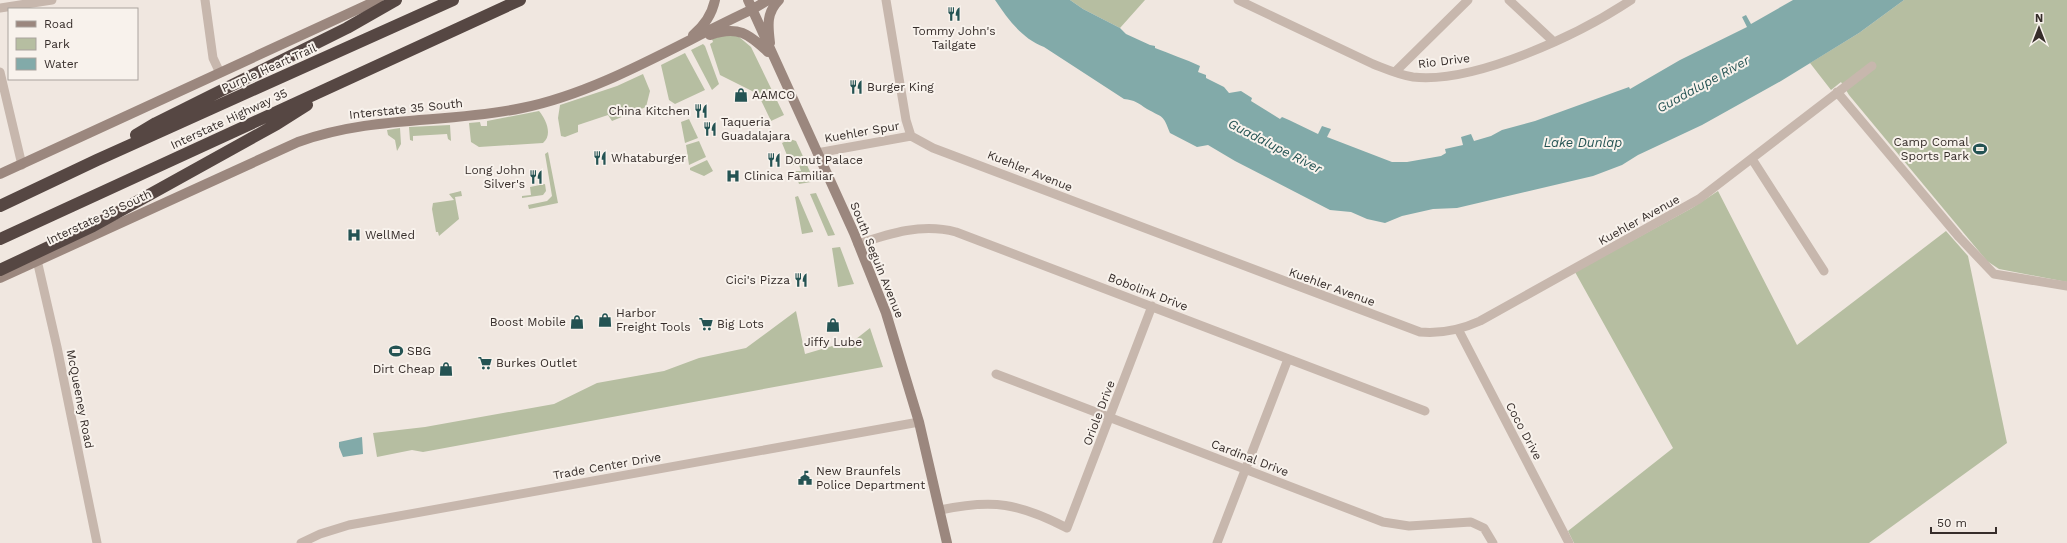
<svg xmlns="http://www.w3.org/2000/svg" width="2067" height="543" font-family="'Work Sans',sans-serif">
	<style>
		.green { fill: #b6bea1 }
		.water { fill: #82aaa9 }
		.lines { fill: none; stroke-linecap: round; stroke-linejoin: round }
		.minor { stroke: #c7b7ad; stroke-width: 9 }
		.secondary { stroke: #9b877e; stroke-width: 10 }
		.motorway { stroke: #564743; stroke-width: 12 }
		.labels { text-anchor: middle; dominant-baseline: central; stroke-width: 4; stroke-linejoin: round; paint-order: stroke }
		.poi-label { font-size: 12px; fill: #362d2a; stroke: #f8f2ec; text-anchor: start }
		.street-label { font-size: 12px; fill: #362d2a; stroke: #f8f2ec }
		.water-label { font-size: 13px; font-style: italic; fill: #245353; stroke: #f8f2ec }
	</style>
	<rect width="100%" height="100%" fill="#f0e7e0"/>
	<path class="green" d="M 1070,0 L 1145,0 L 1120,28 L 1083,9 Z
		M 1904,0 L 2067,0 L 2067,282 L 1999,269 L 1987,261 L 1849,95 L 1841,82 L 1831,90 L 1810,63 L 1859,33 Z
		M 724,35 L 738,36 L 751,47 L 784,115 L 771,121 L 758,94 L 720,75 L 710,44 L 713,42 L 712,39 Z
		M 703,44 L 705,46 L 719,84 L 712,90 L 691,50 Z
		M 685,53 L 705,90 L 675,104 L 669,100 L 661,65 Z
		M 643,74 L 650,91 L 646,107 L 612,121 L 608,115 L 578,125 L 578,132 L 565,137 L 561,136 L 558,118 L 560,105 L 617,86 Z
		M 539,111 C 546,119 553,135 543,143 L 479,147 L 471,142 L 469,123 L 480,122 L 481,126 L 487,126 L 487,121 Z
		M 689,119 L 698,138 L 685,143 L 681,122 Z
		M 450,125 L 451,141 L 448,139 L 447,134 L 413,136 L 413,141 L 410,140 L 409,127 Z
		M 400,128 L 401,144 L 397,151 L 395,140 L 388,135 L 387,130 Z
		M 790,139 L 796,141 L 812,176 L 810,181 L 811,182 L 799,184 L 795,171 L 801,171 L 799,165 L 791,165 L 782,143 Z
		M 699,141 L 706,157 L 689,165 L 686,145 Z
		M 548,152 L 558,203 L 529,209 L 528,205 L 547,201 L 552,196 L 545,154 Z
		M 707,160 L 713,171 L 704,176 L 690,170 L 690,168 Z
		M 545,184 L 546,191 L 543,195 L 522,198 L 522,196 L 531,195 L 530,187 Z
		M 461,191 L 462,196 L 455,197 L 459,219 L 439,236 L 438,232 L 436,232 L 432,209 L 433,203 L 454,200 L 449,194 Z
		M 1718,191 L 1797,345 L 1946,231 L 1968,256 L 2007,443 L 1869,543 L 1574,543 L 1568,531 L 1673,448 L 1575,272 L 1692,208 Z
		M 816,193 L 835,235 L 828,236 L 810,194 Z
		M 798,196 L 813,231 L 813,232 L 802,234 L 795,197 Z
		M 840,247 L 854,284 L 838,287 L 832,248 Z
		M 796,311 L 805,354 L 856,339 L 870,328 L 883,367 L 423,452 L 412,450 L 377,457 L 373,433 L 425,427 L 554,404 L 597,383 L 664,371 L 699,358 L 746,348 Z"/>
	<path class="water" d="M 995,0 L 1070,0 L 1083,9 L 1120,28 L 1126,34 L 1150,45 L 1155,46 L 1155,48 C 1170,54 1185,59 1200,66 L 1198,72 L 1206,75 L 1206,78 L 1224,87 L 1229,93 L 1241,91 L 1252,98 L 1251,101 L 1280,119 L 1282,117 L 1289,120 L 1318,134 L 1322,126 L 1331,129 L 1327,137 L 1392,162 L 1407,162 L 1441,156 L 1446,153 L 1445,149 L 1463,145 L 1461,137 L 1471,134 L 1474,141 L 1491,136 L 1502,130 L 1535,121 L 1629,87 L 1630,89 L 1680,60 L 1747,27 L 1742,17 L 1746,15 L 1751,24 L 1793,0 L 1904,0 L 1859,33 L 1781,81 L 1702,125 L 1638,155 L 1622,165 L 1593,176 L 1457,208 L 1433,209 L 1402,216 L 1385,223 L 1367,219 L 1351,212 L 1330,210 L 1235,161 L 1208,145 L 1197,147 L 1170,133 C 1163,114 1163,118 1147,109 C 1138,103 1135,100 1124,99 L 1044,47 C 1021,38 1008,19 995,0 Z
		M 362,437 L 363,454 L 343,457 L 339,447 L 339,442 Z"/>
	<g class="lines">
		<path class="minor" d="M 205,0 L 213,58 L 220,73
			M 886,0 L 906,120 L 911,136 L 933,148 L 1420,332 C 1441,334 1460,330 1480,321 L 1699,199 L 1872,66
			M 1238,0 L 1373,64 C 1386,69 1399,75 1413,77 C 1475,84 1580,34 1631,0
			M 1509,0 L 1554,42
			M 0,8 L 52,0
			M 0,72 L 22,165
			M 1395,72 L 1468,0
			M 1837,92 L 1959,237 L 1994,274 L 2067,286
			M 817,153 L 911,136
			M 1752,159 L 1824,271
			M 858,244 C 891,233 922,223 956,232 L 1425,411
			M 37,260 L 57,347 L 97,543
			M 1458,329 L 1569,543
			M 996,374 L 1383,522 L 1409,526 L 1471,522 L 1484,528 L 1493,543
			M 940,510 C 993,499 1019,503 1067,528 L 1152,306
			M 301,543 L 320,534 L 349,525 L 919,422
			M 1217,543 L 1288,359"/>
		<path class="secondary" d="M 748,0 L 854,233 L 886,313 L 919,422 L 947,543
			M 693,35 C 704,26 712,14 715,0
			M 710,35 C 738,25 749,34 768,52
			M 770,43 C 768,26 766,13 779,0
			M 0,174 L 378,0
			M 0,278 L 298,142 C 374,115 445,124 522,108 C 601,92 679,43 753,9 L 768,0"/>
		<path class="motorway" d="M 136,135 L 156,123 L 347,28 L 396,0
			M 0,206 L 97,160 L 453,0
			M 0,239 L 520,0
			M 0,270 L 93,226 L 277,124 L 307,105"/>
	</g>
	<defs>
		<symbol id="restaurant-bare" viewBox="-9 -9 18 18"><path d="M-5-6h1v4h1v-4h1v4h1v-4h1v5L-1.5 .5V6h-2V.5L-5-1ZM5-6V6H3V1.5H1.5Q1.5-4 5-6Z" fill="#245353" stroke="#f8f2ec" stroke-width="2.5" paint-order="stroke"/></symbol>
		<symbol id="shop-bare" viewBox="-9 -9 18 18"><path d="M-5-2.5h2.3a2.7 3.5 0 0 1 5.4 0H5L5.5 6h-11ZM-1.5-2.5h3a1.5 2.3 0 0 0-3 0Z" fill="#245353" stroke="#f8f2ec" stroke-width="2.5" paint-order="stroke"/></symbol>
		<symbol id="stadium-bare" viewBox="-9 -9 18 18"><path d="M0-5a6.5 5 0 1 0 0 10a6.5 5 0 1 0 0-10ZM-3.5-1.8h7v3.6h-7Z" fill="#245353" stroke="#f8f2ec" stroke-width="2.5" paint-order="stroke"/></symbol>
		<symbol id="hospital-bare" viewBox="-9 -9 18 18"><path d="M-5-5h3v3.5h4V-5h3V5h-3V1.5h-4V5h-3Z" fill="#245353" stroke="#f8f2ec" stroke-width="2.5" paint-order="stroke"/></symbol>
		<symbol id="supermarket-bare" viewBox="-9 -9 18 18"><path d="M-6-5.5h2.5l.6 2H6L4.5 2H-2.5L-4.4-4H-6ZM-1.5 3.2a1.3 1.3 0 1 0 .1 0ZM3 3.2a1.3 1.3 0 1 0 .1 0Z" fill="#245353" stroke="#f8f2ec" stroke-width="2.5" paint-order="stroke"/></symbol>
		<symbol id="civic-bare" viewBox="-9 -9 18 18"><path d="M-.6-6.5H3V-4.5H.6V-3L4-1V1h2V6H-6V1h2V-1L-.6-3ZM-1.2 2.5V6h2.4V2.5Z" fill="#245353" stroke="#f8f2ec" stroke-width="2.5" paint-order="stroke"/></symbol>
	</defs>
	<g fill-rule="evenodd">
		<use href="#restaurant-bare" x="944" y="4" width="20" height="20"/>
		<use href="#restaurant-bare" x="846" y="77" width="20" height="20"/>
		<use href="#shop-bare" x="731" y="85" width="20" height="20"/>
		<use href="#restaurant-bare" x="691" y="101" width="20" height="20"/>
		<use href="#restaurant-bare" x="700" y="119" width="20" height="20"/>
		<use href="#stadium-bare" x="1970" y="139" width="20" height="20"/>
		<use href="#restaurant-bare" x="590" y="148" width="20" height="20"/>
		<use href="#restaurant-bare" x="764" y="150" width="20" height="20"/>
		<use href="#hospital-bare" x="723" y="166" width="20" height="20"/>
		<use href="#restaurant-bare" x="526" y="167" width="20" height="20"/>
		<use href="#hospital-bare" x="344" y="225" width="20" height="20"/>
		<use href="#restaurant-bare" x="791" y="270" width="20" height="20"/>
		<use href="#shop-bare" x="595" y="310" width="20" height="20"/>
		<use href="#shop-bare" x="567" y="312" width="20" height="20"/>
		<use href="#supermarket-bare" x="696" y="314" width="20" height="20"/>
		<use href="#shop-bare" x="823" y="315" width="20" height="20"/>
		<use href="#stadium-bare" x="386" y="341" width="20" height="20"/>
		<use href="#supermarket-bare" x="475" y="353" width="20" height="20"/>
		<use href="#shop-bare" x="436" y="359" width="20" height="20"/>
		<use href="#civic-bare" x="795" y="468" width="20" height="20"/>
	</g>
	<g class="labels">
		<g class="poi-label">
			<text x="954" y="31" text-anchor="middle">Tommy John's<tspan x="954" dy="14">Tailgate</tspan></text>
			<text x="867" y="87">Burger King</text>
			<text x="752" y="95">AAMCO</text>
			<text x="690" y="111" text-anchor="end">China Kitchen</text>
			<text x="721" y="122">Taqueria<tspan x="721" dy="14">Guadalajara</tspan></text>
			<text x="1969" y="142" text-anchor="end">Camp Comal<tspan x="1969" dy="14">Sports Park</tspan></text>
			<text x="611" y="158">Whataburger</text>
			<text x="785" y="160">Donut Palace</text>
			<text x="525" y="170" text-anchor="end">Long John<tspan x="525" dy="14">Silver's</tspan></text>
			<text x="744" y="176">Clinica Familiar</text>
			<text x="365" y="235">WellMed</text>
			<text x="790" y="280" text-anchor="end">Cici's Pizza</text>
			<text x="616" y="313">Harbor<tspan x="616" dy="14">Freight Tools</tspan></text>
			<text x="566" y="322" text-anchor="end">Boost Mobile</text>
			<text x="717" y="324">Big Lots</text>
			<text x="833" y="342" text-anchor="middle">Jiffy Lube</text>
			<text x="407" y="351">SBG</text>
			<text x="496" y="363">Burkes Outlet</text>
			<text x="435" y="369" text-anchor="end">Dirt Cheap</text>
			<text x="816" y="471">New Braunfels<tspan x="816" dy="14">Police Department</tspan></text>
		</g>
		<g class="street-label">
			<text transform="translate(1444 61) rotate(-7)">Rio Drive</text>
			<text transform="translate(269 68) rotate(-24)">Purple Heart Trail</text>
			<text transform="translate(406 109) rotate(-6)">Interstate 35 South</text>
			<text transform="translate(229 119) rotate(-25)">Interstate Highway 35</text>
			<text transform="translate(862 132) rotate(-10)">Kuehler Spur</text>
			<text transform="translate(1030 171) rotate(22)">Kuehler Avenue</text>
			<text transform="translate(99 217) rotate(-25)">Interstate 35 South</text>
			<text transform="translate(1639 220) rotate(-29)">Kuehler Avenue</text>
			<text transform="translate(877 260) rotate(68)">South Seguin Avenue</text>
			<text transform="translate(1332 287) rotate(20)">Kuehler Avenue</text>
			<text transform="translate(1148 292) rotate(21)">Bobolink Drive</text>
			<text transform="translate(80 399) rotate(79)">McQueeney Road</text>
			<text transform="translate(1099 413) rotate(-69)">Oriole Drive</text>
			<text transform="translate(1524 431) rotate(62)">Coco Drive</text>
			<text transform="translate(1250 458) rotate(21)">Cardinal Drive</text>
			<text transform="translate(607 466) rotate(-10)">Trade Center Drive</text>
		</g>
		<g class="water-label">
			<text transform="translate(1703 84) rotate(-29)">Guadalupe River</text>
			<text x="1583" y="142">Lake Dunlap</text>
			<text transform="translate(1275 146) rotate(27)">Guadalupe River</text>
		</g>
	</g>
	<rect x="8" y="8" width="130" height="72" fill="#f8f2ec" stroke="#aaa39e"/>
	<rect x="16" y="21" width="20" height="6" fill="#9b877e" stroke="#aaa39e"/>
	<text x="44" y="28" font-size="12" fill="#362d2a">Road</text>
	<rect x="16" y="38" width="20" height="12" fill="#b6bea1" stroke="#aaa39e"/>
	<text x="44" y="48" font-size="12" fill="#362d2a">Park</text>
	<rect x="16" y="58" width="20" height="12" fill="#82aaa9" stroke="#aaa39e"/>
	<text x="44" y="68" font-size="12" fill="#362d2a">Water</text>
	<g transform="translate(2039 28)" stroke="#f8f2ec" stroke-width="3" paint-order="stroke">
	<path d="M0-3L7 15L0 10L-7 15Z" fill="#362d2a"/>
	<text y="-6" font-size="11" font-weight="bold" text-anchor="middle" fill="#362d2a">N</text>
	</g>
	<path d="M1931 527v6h65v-6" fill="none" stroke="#362d2a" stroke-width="2"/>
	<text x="1937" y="527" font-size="12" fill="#362d2a" stroke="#f8f2ec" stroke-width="3" paint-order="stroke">50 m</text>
</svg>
